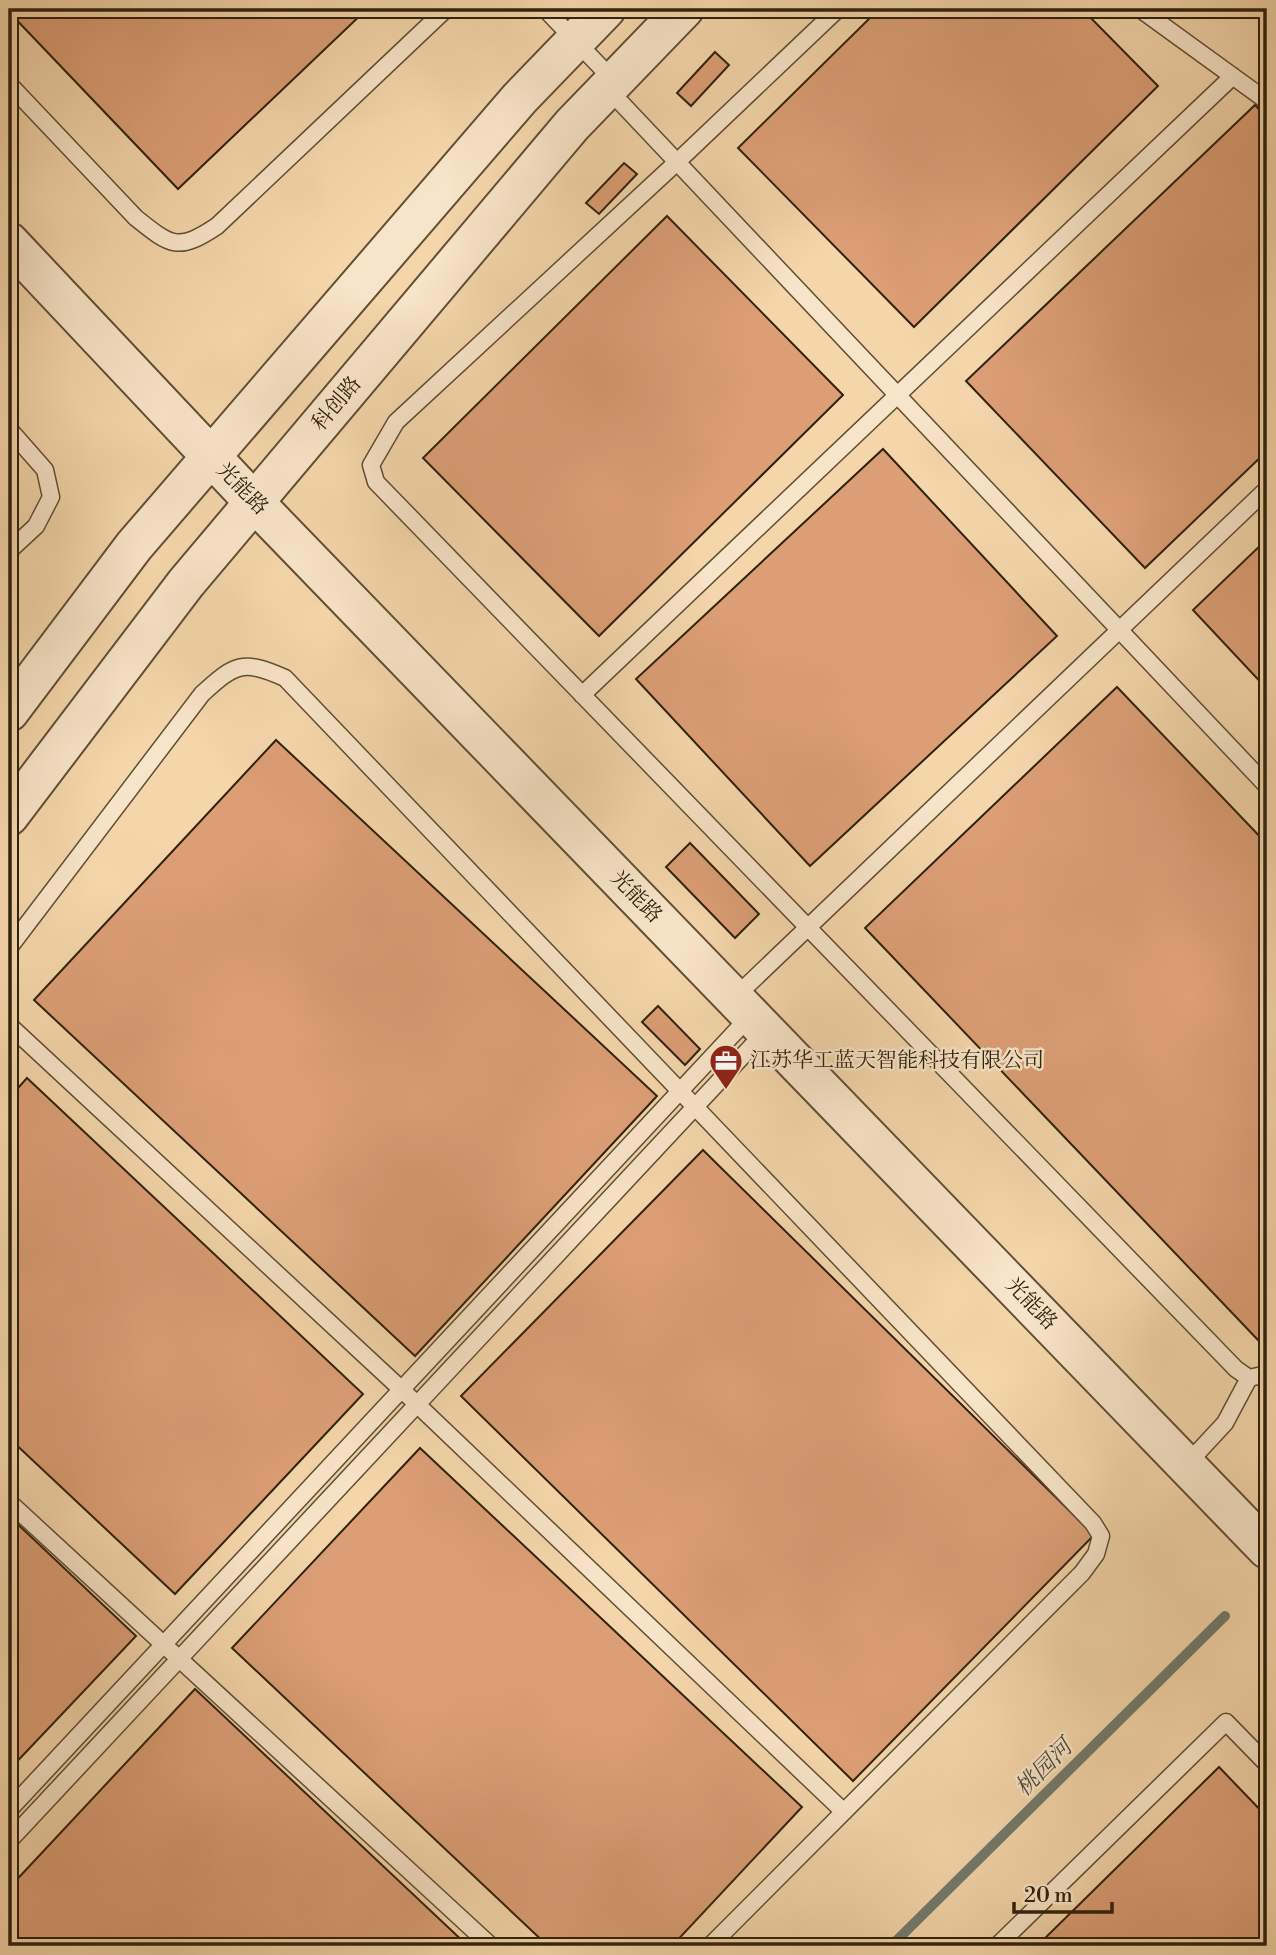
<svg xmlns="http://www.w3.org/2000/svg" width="1276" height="1955" font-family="'Libre Bodoni','Noto Serif SC',serif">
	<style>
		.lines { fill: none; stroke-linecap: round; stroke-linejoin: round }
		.stream { stroke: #727b6f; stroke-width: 10 }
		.building { fill: #dc9e75; stroke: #30210d; stroke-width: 2 }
		.service-casing { stroke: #614e34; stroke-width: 19 }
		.tertiary-casing { stroke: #614e34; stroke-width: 42 }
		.service { stroke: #f8e4c8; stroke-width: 16 }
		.tertiary { stroke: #f8e4c8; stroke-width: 38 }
		.labels { text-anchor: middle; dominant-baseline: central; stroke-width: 5; stroke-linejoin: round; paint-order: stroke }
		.street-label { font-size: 21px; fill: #30210d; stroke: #f8e4c8 }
		.poi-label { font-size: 21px; fill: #30210d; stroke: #f8e4c8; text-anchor: start }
		.water-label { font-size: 23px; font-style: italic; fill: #514e3e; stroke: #f8e4c8 }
	</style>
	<rect width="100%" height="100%" fill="#f4d6aa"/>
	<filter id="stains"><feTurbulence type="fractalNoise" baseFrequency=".00286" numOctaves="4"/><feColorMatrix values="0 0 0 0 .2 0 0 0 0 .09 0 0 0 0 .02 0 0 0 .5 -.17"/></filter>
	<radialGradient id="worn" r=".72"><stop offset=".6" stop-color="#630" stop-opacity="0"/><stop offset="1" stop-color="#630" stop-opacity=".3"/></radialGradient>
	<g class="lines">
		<path class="stream" d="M 891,1946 L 1225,1616"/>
	</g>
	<path class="building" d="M 9,9 L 367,9 L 178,189 L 9,12 Z
		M 879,9 L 1082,9 L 1158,86 L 914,327 L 738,148 Z
		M 715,52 L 729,65 L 691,106 L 677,93 Z
		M 1255,105 L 1267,118 L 1267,451 L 1145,568 L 966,381 Z
		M 624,163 L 637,174 L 599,214 L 586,203 Z
		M 667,216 L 843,395 L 599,636 L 423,458 Z
		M 883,449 L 1057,636 L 810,866 L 636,679 Z
		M 1267,539 L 1267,689 L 1193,610 Z
		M 1117,687 L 1267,844 L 1267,1332 L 1258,1340 L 865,928 Z
		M 276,740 L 657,1096 L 415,1356 L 34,1000 Z
		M 690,843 L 759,914 L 735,938 L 666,867 Z
		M 658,1006 L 700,1049 L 685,1065 L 642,1022 Z
		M 27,1078 L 363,1394 L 175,1594 L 9,1438 L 9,1098 Z
		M 703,1150 L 1094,1535 L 853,1781 L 461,1396 Z
		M 420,1448 L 802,1807 L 672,1946 L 548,1946 L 232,1648 Z
		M 9,1516 L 136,1636 L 9,1770 Z
		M 195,1689 L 468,1946 L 9,1946 L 9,1888 Z
		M 1219,1767 L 1267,1817 L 1267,1946 L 1037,1946 Z"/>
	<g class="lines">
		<defs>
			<path id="service" d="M 545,9 L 614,81
				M 838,9 L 677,162 L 396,422 L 371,465 L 376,482 L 1236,1369 L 1249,1378 L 1267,1374
				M 1140,9 L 1267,101
				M 9,84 L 136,218 C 171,246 178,252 217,226 L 446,9
				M 607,88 L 1267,786
				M 9,429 L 45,470 L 51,497 L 36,526 L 9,551
				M 582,695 L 1233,76
				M 9,948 L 202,694 C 235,664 242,659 285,678 L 1093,1523 L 1101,1536 L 1096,1554 L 1082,1573 L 710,1946
				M 734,998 L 1267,489
				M 9,1025 L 401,1389 L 844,1812
				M 1186,1465 L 1225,1423 L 1249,1378
				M 9,1502 L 491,1946
				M 9,1810 L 751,1015
				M 9,1841 L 766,1031
				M 997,1946 L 1226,1722 L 1267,1764"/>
			<path id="tertiary" d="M 9,242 L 254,502 L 1267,1549
				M 9,712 L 134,546 L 520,98 L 606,9
				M 9,816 L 186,583 L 572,125 L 684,9"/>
		</defs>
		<use href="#service" class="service-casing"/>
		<use href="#tertiary" class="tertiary-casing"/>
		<use href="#service" class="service"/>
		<use href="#tertiary" class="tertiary"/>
	</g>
	<defs>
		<symbol id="office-pin" viewBox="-11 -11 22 30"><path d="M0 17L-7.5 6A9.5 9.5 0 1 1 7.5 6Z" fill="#8f2418" stroke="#f8e4c8"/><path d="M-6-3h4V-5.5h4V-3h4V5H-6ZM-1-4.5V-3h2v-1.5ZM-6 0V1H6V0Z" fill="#fff"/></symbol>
	</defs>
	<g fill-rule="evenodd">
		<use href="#office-pin" x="707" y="1042" width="38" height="52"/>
	</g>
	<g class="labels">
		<g class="street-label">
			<text transform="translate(337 404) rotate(-50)">科创路</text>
			<text transform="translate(242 489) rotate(46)">光能路</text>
			<text transform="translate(636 897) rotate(46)">光能路</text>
			<text transform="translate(1031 1304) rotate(46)">光能路</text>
		</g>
		<g class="poi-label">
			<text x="750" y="1061">江苏华工蓝天智能科技有限公司</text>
		</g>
		<g class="water-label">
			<text transform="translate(1044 1768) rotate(-45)">桃园河</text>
		</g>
	</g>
	<rect width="1276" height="1955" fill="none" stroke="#f4d6aa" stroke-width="35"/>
	<rect x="10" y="10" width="1255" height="1934" fill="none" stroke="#30210d" stroke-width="3.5"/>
	<rect x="18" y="18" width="1241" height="1920" fill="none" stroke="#30210d" stroke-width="2"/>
	<path d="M1014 1902v10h98v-10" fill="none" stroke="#30210d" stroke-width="3.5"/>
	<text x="1024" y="1902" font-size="21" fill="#30210d" stroke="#f8e4c8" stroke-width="5" paint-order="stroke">20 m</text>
	<rect width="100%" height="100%" filter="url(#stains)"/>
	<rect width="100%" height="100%" fill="url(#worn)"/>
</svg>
